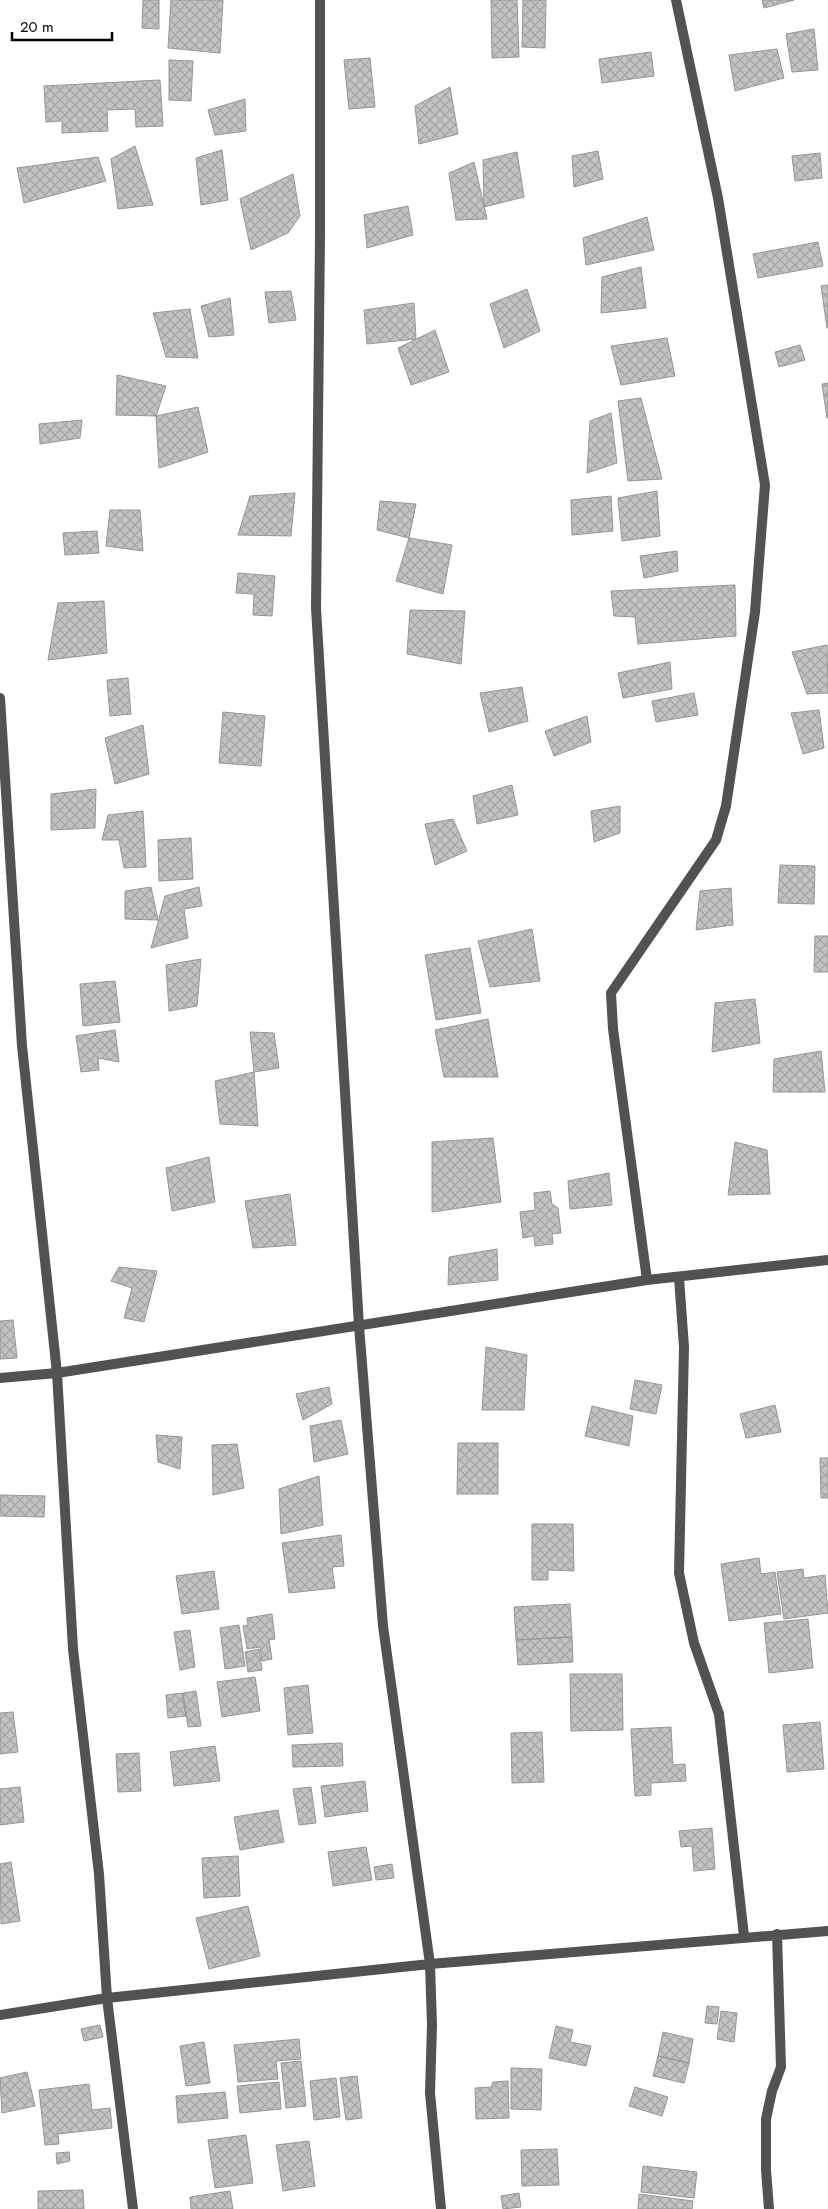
<svg xmlns="http://www.w3.org/2000/svg" width="828" height="2209" font-family="Jost,sans-serif">
	<style>
		.building { fill: url(#building-cross-hatch); stroke: #969696 }
		.lines { fill: none; stroke-linecap: round; stroke-linejoin: round }
		.street { stroke: #525252; stroke-width: 10 }
	</style>
	<defs>
		<pattern id="building-cross-hatch" width="8" height="8" patternUnits="userSpaceOnUse" patternTransform="scale(1.25)"><rect width="8" height="8" fill="#c2c2c2"/><path d="M0 0l8 8M0 8l8-8" fill="none" stroke="#a5a5a5"/></pattern>
	</defs>
	<rect width="100%" height="100%" fill="#fff"/>
	<path class="building" d="M 143,0 L 159,0 L 159,29 L 142,28 Z
		M 171,0 L 223,0 L 220,53 L 168,48 Z
		M 491,0 L 517,0 L 519,57 L 492,58 Z
		M 523,0 L 546,0 L 545,48 L 522,47 Z
		M 762,0 L 794,0 L 764,8 Z
		M 814,29 L 818,70 L 792,72 L 786,34 Z
		M 777,49 L 784,78 L 735,91 L 729,55 Z
		M 651,52 L 654,76 L 602,83 L 599,59 Z
		M 370,58 L 375,107 L 349,109 L 344,60 Z
		M 169,60 L 193,61 L 191,101 L 169,100 Z
		M 160,80 L 163,126 L 136,127 L 135,109 L 107,110 L 108,131 L 62,133 L 62,121 L 46,122 L 44,86 Z
		M 450,87 L 458,134 L 419,144 L 415,106 Z
		M 245,99 L 246,131 L 215,135 L 208,110 Z
		M 135,146 L 153,205 L 118,209 L 111,159 Z
		M 222,150 L 228,200 L 201,205 L 196,158 Z
		M 598,151 L 603,179 L 574,187 L 572,156 Z
		M 517,152 L 524,197 L 484,207 L 483,160 Z
		M 820,153 L 822,178 L 795,181 L 792,156 Z
		M 98,157 L 106,181 L 24,203 L 17,168 Z
		M 474,162 L 487,219 L 456,220 L 449,173 Z
		M 293,174 L 300,216 L 288,233 L 251,250 L 240,199 Z
		M 408,206 L 413,235 L 367,248 L 364,215 Z
		M 647,217 L 654,250 L 586,265 L 583,238 Z
		M 818,242 L 823,266 L 758,278 L 753,254 Z
		M 641,267 L 646,308 L 601,313 L 602,277 Z
		M 828,285 L 828,328 L 827,328 L 821,286 Z
		M 527,289 L 540,331 L 504,348 L 490,304 Z
		M 291,291 L 296,320 L 269,323 L 265,292 Z
		M 230,298 L 234,335 L 209,337 L 201,306 Z
		M 414,303 L 416,339 L 367,344 L 364,310 Z
		M 190,309 L 198,358 L 166,357 L 153,313 Z
		M 435,330 L 449,372 L 411,385 L 398,348 Z
		M 667,338 L 675,376 L 621,385 L 611,346 Z
		M 800,345 L 805,360 L 779,367 L 775,352 Z
		M 117,375 L 166,386 L 156,416 L 116,415 Z
		M 828,383 L 828,418 L 827,418 L 822,384 Z
		M 641,398 L 662,479 L 628,481 L 618,401 Z
		M 198,407 L 208,452 L 159,468 L 156,416 Z
		M 611,413 L 617,463 L 587,473 L 590,421 Z
		M 82,420 L 80,438 L 40,444 L 39,424 Z
		M 657,491 L 660,536 L 622,541 L 618,498 Z
		M 295,493 L 291,536 L 238,535 L 250,496 Z
		M 611,496 L 613,531 L 572,535 L 571,500 Z
		M 380,501 L 416,504 L 409,538 L 377,530 Z
		M 110,510 L 140,510 L 143,551 L 106,546 Z
		M 97,531 L 99,553 L 65,555 L 63,533 Z
		M 409,538 L 452,545 L 443,594 L 396,581 Z
		M 677,551 L 678,571 L 644,578 L 640,556 Z
		M 238,573 L 275,576 L 272,616 L 253,615 L 254,594 L 236,593 Z
		M 735,585 L 736,636 L 638,644 L 635,617 L 614,616 L 611,591 Z
		M 104,601 L 107,653 L 48,660 L 58,603 Z
		M 410,610 L 465,611 L 461,664 L 407,654 Z
		M 827,645 L 828,693 L 807,694 L 792,652 Z
		M 670,662 L 672,689 L 623,698 L 618,673 Z
		M 128,678 L 131,714 L 110,716 L 107,680 Z
		M 522,687 L 528,721 L 489,732 L 480,693 Z
		M 694,693 L 698,715 L 656,722 L 652,701 Z
		M 819,710 L 824,748 L 803,754 L 791,713 Z
		M 223,712 L 265,716 L 261,766 L 219,763 Z
		M 587,716 L 591,742 L 554,756 L 545,731 Z
		M 143,725 L 149,774 L 115,784 L 105,738 Z
		M 512,785 L 518,815 L 477,824 L 473,796 Z
		M 96,789 L 95,828 L 51,830 L 51,794 Z
		M 620,806 L 620,833 L 594,842 L 591,811 Z
		M 143,811 L 146,867 L 124,868 L 119,840 L 102,840 L 108,815 Z
		M 453,819 L 467,851 L 435,865 L 425,824 Z
		M 191,838 L 193,879 L 159,881 L 158,840 Z
		M 780,865 L 815,866 L 814,904 L 778,903 Z
		M 151,887 L 158,920 L 125,919 L 125,891 Z
		M 199,887 L 202,906 L 184,909 L 188,938 L 151,948 L 165,896 Z
		M 731,888 L 733,925 L 696,930 L 700,891 Z
		M 532,929 L 540,981 L 490,987 L 478,941 Z
		M 815,936 L 828,936 L 828,972 L 814,972 Z
		M 470,948 L 481,1013 L 436,1020 L 425,955 Z
		M 201,959 L 197,1006 L 169,1011 L 166,965 Z
		M 115,981 L 120,1022 L 83,1026 L 80,984 Z
		M 755,999 L 760,1043 L 712,1052 L 715,1003 Z
		M 488,1019 L 498,1077 L 444,1077 L 435,1030 Z
		M 115,1030 L 119,1062 L 98,1058 L 99,1070 L 81,1072 L 76,1036 Z
		M 250,1032 L 274,1033 L 279,1068 L 254,1072 Z
		M 821,1051 L 825,1092 L 773,1092 L 774,1059 Z
		M 254,1072 L 258,1126 L 220,1124 L 215,1081 Z
		M 493,1138 L 501,1202 L 432,1212 L 432,1142 Z
		M 735,1142 L 767,1150 L 770,1194 L 728,1195 Z
		M 209,1157 L 215,1202 L 172,1211 L 166,1168 Z
		M 609,1173 L 612,1205 L 570,1209 L 568,1181 Z
		M 550,1191 L 552,1204 L 558,1208 L 561,1233 L 552,1234 L 553,1244 L 535,1246 L 534,1236 L 523,1238 L 520,1212 L 535,1210 L 534,1193 Z
		M 290,1194 L 296,1245 L 253,1248 L 245,1201 Z
		M 497,1249 L 498,1280 L 448,1285 L 449,1257 Z
		M 119,1267 L 157,1271 L 144,1322 L 124,1318 L 132,1288 L 111,1281 Z
		M 13,1320 L 17,1358 L 0,1359 L 0,1321 Z
		M 486,1347 L 527,1355 L 524,1410 L 482,1410 Z
		M 635,1380 L 662,1385 L 656,1414 L 630,1409 Z
		M 329,1387 L 332,1404 L 303,1420 L 296,1394 Z
		M 775,1405 L 781,1432 L 746,1438 L 740,1414 Z
		M 592,1406 L 633,1416 L 629,1446 L 585,1436 Z
		M 341,1420 L 348,1454 L 314,1462 L 310,1426 Z
		M 156,1435 L 182,1437 L 180,1469 L 158,1462 Z
		M 458,1443 L 498,1443 L 498,1494 L 457,1494 Z
		M 237,1444 L 244,1488 L 213,1495 L 212,1445 Z
		M 820,1458 L 828,1458 L 828,1498 L 821,1498 Z
		M 319,1476 L 323,1525 L 281,1534 L 279,1489 Z
		M 0,1495 L 45,1496 L 44,1517 L 0,1516 Z
		M 532,1524 L 573,1524 L 574,1571 L 548,1570 L 548,1580 L 532,1580 Z
		M 341,1535 L 344,1566 L 332,1567 L 335,1588 L 289,1593 L 282,1543 Z
		M 759,1558 L 761,1574 L 775,1572 L 781,1614 L 729,1621 L 721,1564 Z
		M 803,1569 L 804,1578 L 825,1575 L 828,1613 L 784,1619 L 777,1572 Z
		M 214,1571 L 219,1609 L 182,1614 L 176,1576 Z
		M 570,1604 L 572,1637 L 516,1640 L 514,1607 Z
		M 272,1614 L 275,1639 L 269,1640 L 272,1659 L 262,1661 L 260,1647 L 247,1649 L 243,1626 L 248,1625 L 247,1618 Z
		M 808,1619 L 813,1668 L 769,1673 L 764,1623 Z
		M 239,1625 L 245,1666 L 225,1669 L 220,1628 Z
		M 190,1630 L 195,1667 L 180,1670 L 174,1632 Z
		M 572,1637 L 573,1662 L 518,1665 L 516,1640 Z
		M 259,1649 L 262,1670 L 248,1672 L 245,1652 Z
		M 570,1674 L 622,1674 L 623,1730 L 571,1731 Z
		M 255,1677 L 260,1711 L 222,1717 L 217,1682 Z
		M 308,1685 L 313,1733 L 288,1735 L 284,1688 Z
		M 196,1691 L 201,1726 L 188,1727 L 183,1693 Z
		M 182,1693 L 186,1716 L 168,1718 L 166,1695 Z
		M 13,1712 L 18,1752 L 0,1754 L 0,1713 Z
		M 820,1722 L 824,1769 L 787,1772 L 783,1725 Z
		M 671,1727 L 673,1765 L 685,1764 L 686,1781 L 651,1783 L 651,1795 L 635,1796 L 631,1729 Z
		M 542,1732 L 544,1782 L 512,1783 L 511,1733 Z
		M 342,1743 L 343,1766 L 293,1767 L 292,1745 Z
		M 215,1746 L 220,1781 L 174,1786 L 170,1752 Z
		M 139,1753 L 141,1791 L 118,1792 L 116,1754 Z
		M 365,1781 L 368,1811 L 325,1817 L 321,1786 Z
		M 20,1787 L 24,1822 L 0,1825 L 0,1789 Z
		M 311,1787 L 316,1823 L 299,1825 L 293,1789 Z
		M 278,1810 L 284,1842 L 240,1850 L 234,1817 Z
		M 712,1828 L 715,1869 L 694,1871 L 692,1846 L 681,1847 L 679,1831 Z
		M 366,1847 L 372,1880 L 333,1886 L 328,1852 Z
		M 238,1856 L 240,1896 L 204,1898 L 202,1858 Z
		M 11,1862 L 20,1921 L 1,1924 L 0,1864 Z
		M 392,1864 L 394,1878 L 376,1880 L 374,1867 Z
		M 248,1906 L 260,1956 L 209,1969 L 196,1918 Z
		M 707,2006 L 719,2007 L 717,2024 L 705,2023 Z
		M 721,2011 L 737,2013 L 734,2042 L 717,2039 Z
		M 100,2025 L 103,2037 L 84,2041 L 81,2029 Z
		M 556,2026 L 573,2030 L 570,2042 L 591,2046 L 586,2066 L 549,2058 Z
		M 663,2032 L 693,2039 L 689,2063 L 658,2056 Z
		M 299,2039 L 301,2059 L 276,2061 L 278,2079 L 238,2082 L 234,2045 Z
		M 204,2042 L 210,2083 L 186,2086 L 180,2046 Z
		M 658,2056 L 689,2063 L 684,2083 L 653,2076 Z
		M 301,2061 L 306,2106 L 286,2108 L 281,2063 Z
		M 511,2068 L 542,2069 L 541,2110 L 511,2109 Z
		M 27,2072 L 35,2106 L 2,2113 L 0,2078 Z
		M 357,2076 L 362,2118 L 346,2120 L 340,2078 Z
		M 336,2078 L 340,2117 L 314,2120 L 310,2081 Z
		M 508,2081 L 509,2118 L 476,2119 L 475,2088 L 491,2087 L 493,2082 Z
		M 279,2082 L 281,2109 L 240,2113 L 237,2086 Z
		M 89,2084 L 92,2110 L 110,2108 L 112,2128 L 58,2134 L 59,2144 L 45,2145 L 39,2090 Z
		M 635,2087 L 668,2097 L 662,2116 L 629,2106 Z
		M 225,2092 L 228,2118 L 178,2123 L 176,2096 Z
		M 246,2135 L 253,2183 L 215,2188 L 208,2140 Z
		M 309,2141 L 315,2186 L 283,2191 L 276,2145 Z
		M 557,2149 L 559,2185 L 522,2186 L 521,2150 Z
		M 69,2152 L 70,2161 L 57,2164 L 56,2153 Z
		M 643,2166 L 697,2172 L 694,2198 L 641,2192 Z
		M 83,2190 L 84,2209 L 38,2209 L 38,2191 Z
		M 230,2191 L 233,2209 L 191,2209 L 190,2197 Z
		M 519,2193 L 521,2207 L 503,2209 L 501,2196 Z
		M 639,2194 L 693,2201 L 692,2209 L 638,2209 Z"/>
	<g class="lines">
		<path class="street" d="M 320,0 L 320,235 L 316,608 L 359,1326 L 383,1626 L 430,1964 L 432,2025 L 430,2093 L 441,2209
			M 0,698 L 22,1046 L 57,1373 L 73,1649 L 99,1874 L 107,1998 L 133,2209
			M 679,1278 L 684,1347 L 679,1573 L 694,1643 L 719,1714 L 744,1936
			M 647,1280 L 613,1029 L 611,993 L 716,840 L 726,806 L 755,612 L 765,485 L 718,198 L 676,0
			M 0,1378 L 57,1373 L 647,1280 L 828,1260
			M 0,2015 L 107,1998 L 430,1964 L 828,1931
			M 769,2209 L 766,2170 L 766,2119 L 772,2091 L 781,2067 L 777,1934"/>
	</g>
	<path d="M12 32v8h100v-8" fill="none" stroke="#000000" stroke-width="2.5"/>
	<text x="20" y="32" font-size="15" fill="#000000" stroke="#ffffff" stroke-width="4" paint-order="stroke">20 m</text>
</svg>
